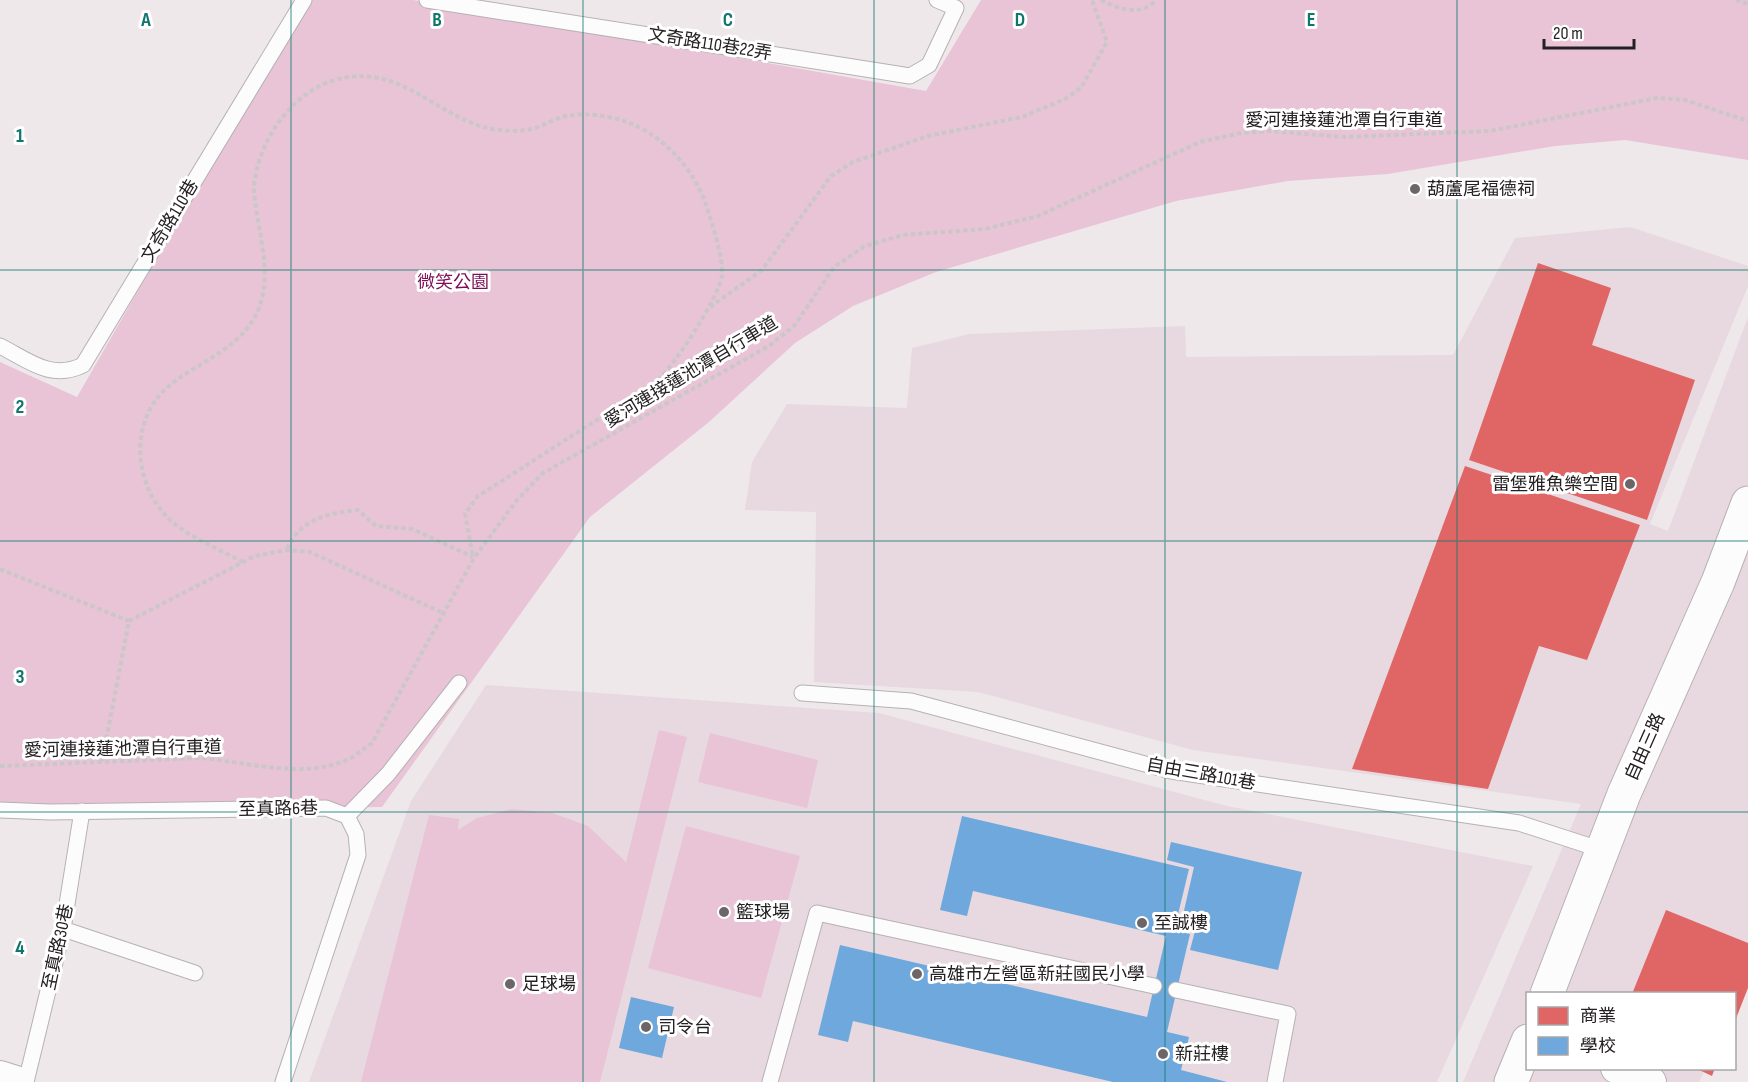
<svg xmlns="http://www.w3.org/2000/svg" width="1748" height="1082" font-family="'Sofia Sans Condensed','Noto Sans TC',sans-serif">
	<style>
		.built { fill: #e7d9df }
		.green { fill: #e8c4d6 }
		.shops { fill: #e06666 }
		.schools { fill: #6fa8dc }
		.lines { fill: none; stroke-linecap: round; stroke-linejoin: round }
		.lane-casing { stroke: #b6b1b3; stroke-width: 17 }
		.street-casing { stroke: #b6b1b3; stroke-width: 32 }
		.secondary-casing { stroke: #b6b1b3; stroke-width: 35 }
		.path { stroke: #cbc7c8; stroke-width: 4; stroke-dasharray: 4.5 3; stroke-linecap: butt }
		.lane { stroke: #fdfcfc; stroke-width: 15 }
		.street { stroke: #fdfcfc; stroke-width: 30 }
		.secondary { stroke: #fdfcfc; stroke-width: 33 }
		.grid { fill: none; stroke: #0f766e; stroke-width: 1.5; stroke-opacity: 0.55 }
		.poi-dot { fill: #6c6668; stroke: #fff; stroke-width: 2 }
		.labels { text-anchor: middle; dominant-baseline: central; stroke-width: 6; stroke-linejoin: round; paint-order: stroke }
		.street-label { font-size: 18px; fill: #252022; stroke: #fff }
		.poi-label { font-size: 18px; fill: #252022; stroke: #fff; text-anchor: start }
		.park-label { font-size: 18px; fill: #7e0d57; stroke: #fff }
		.grid-label { font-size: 20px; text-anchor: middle; font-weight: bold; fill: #0f766e; stroke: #fff; stroke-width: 6; stroke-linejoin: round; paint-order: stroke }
	</style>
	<rect width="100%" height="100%" fill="#efe8eb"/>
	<path class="built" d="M 1630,227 L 1748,266 L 1748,286 L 1650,524 L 1668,531 L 1748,317 L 1748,976 L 1734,994 L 1528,994 L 1528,1068 L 1705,1069 L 1699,1082 L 1463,1082 L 1581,804 L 1193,750 L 978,692 L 814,682 L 816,512 L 745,510 L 752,462 L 787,404 L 907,408 L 912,348 L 969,334 L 1185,326 L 1186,357 L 1453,355 L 1515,238 Z
		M 486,685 L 879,713 L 1227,806 L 1533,866 L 1437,1082 L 309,1082 L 411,801 Z"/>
	<path class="green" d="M 305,0 L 413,0 L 926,91 L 981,0 L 1748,0 L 1748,160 L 1625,140 L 1555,146 L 1388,174 L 1288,181 L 1176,201 L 936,272 L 853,306 L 795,343 L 709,422 L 590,517 L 382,807 L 82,811 L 0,810 L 0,362 L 77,397 Z
		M 659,730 L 687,737 L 600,1082 L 361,1082 L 429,815 L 459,819 L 458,830 L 477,818 L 512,809 L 552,813 L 588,826 L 626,862 Z
		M 710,733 L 818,760 L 807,808 L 698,782 Z
		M 686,826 L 800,856 L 761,998 L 648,968 Z"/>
	<path class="shops" d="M 1538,263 L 1611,288 L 1592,345 L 1695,380 L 1647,520 L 1469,460 Z
		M 1465,466 L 1640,525 L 1587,660 L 1539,646 L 1488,789 L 1352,769 Z
		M 1666,910 L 1748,943 L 1748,988 L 1735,1021 L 1734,994 L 1632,994 Z
		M 1695,1068 L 1715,1068 L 1712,1076 Z"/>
	<path class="schools" d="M 962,816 L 1189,869 L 1174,931 L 1190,934 L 1167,1032 L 1189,1037 L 1181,1070 L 1227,1082 L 1113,1082 L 853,1021 L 848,1042 L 818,1035 L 840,945 L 1147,1017 L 1166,936 L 973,891 L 967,916 L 940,910 Z
		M 1171,842 L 1302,872 L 1278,970 L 1190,950 L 1195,931 L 1180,928 L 1194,867 L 1167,860 Z
		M 631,997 L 674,1007 L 662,1058 L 619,1048 Z"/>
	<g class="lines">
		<defs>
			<path id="lane" d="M 427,0 L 910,76 L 929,65 L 956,8 L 937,0
				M 0,346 C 28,360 51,381 83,365 L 304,0
				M 802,693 L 911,701 L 1171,771 L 1519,823 L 1602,850
				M 0,810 L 50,812 L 326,808 L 347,816 L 356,834 L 358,855 L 283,1082
				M 347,816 L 388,774 L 459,683
				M 63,929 L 195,973
				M 1176,990 L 1288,1014 L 1275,1082
				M 26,1082 L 63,929 L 82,811
				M 770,1082 L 817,913 L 1154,986"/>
			<path id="street" d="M 1616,1068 L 1651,1082
				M 0,1076 L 19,1082"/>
			<path id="secondary" d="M 1547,994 L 1624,794 L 1718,582 L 1748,503
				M 1511,1082 L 1528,1041"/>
		</defs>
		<use href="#lane" class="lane-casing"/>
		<use href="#street" class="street-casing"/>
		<use href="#secondary" class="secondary-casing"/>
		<path class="path" d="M 1101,0 C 1119,9 1141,17 1156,0
			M 1736,0 L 1748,4
			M 710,307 L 762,270 L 831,176 L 853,162 L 928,136 L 1022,117 L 1065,99 L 1081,88 L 1107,42 L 1092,0
			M 287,549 C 300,519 328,513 358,510 L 376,526 L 412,529 L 473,557
			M 243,562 C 219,549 188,537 168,518 C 134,484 128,421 168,387 C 198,361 243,349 259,308 C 274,269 255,225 254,186 C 258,143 289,95 332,81 C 399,59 437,119 492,129 C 503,131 520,132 531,129 C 545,126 557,116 573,115 C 587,113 607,116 621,120 C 661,132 695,169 707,208 C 713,226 723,257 722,275 C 720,296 672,370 655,382 C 637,396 616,407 597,420 C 557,445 518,471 478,496 L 465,514 L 473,557
			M 0,569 L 129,621
			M 102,761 L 129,621 L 255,556 L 286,550 L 310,552 L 443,613
			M 0,766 L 201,758 C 247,762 304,780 349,759 C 357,755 364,748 372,743 L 474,558 L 517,500 L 543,473 L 769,346 L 795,325 L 834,267 L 865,246 L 903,235 L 985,229 L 1038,216 L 1200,142 L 1241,133 L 1270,131 L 1344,137 L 1490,131 L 1657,98 L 1685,100 L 1748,121"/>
		<use href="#lane" class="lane"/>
		<use href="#street" class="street"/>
		<use href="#secondary" class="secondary"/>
	</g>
	<path class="grid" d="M 291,0 L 291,1082M 583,0 L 583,1082M 874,0 L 874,1082M 1165,0 L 1165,1082M 1457,0 L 1457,1082M 0,270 L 1748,270M 0,541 L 1748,541M 0,812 L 1748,812"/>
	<g class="poi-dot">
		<circle cx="1415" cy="189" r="6"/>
		<circle cx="1630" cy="484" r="6"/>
		<circle cx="724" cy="912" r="6"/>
		<circle cx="1142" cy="923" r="6"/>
		<circle cx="917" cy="974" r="6"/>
		<circle cx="510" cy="984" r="6"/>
		<circle cx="646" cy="1027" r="6"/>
		<circle cx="1163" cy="1054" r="6"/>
	</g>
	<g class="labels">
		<g class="street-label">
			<text transform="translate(710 44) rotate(9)">文奇路110巷22弄</text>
			<text x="1344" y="120">愛河連接蓮池潭自行車道</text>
			<text transform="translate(170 221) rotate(-59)">文奇路110巷</text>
			<text transform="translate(691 372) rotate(-31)">愛河連接蓮池潭自行車道</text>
			<text transform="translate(1645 747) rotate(-66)">自由三路</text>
			<text transform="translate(123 749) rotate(-1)">愛河連接蓮池潭自行車道</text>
			<text transform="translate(1201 774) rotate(10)">自由三路101巷</text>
			<text transform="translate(278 809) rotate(-1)">至真路6巷</text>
			<text transform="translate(58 947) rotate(-78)">至真路30巷</text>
		</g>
		<g class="poi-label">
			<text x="1427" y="189">葫蘆尾福德祠</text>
			<text x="1618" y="484" text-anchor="end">雷堡雅魚樂空間</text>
			<text x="736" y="912">籃球場</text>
			<text x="1154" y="923">至誠樓</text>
			<text x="929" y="974">高雄市左營區新莊國民小學</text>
			<text x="522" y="984">足球場</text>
			<text x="658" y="1027">司令台</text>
			<text x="1175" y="1054">新莊樓</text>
		</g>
		<g class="park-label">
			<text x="453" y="282">微笑公園</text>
		</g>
	</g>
	<g class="grid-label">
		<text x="146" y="26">A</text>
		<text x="437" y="26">B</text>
		<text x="728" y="26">C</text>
		<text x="1020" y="26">D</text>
		<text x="1311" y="26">E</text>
		<text x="20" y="142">1</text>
		<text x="20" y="413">2</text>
		<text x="20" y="683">3</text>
		<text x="20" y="954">4</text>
	</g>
	<rect x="1526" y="992" width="210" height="78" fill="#ffffff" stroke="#a8a6a7" stroke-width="1.5"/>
	<rect x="1538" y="1007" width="30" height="18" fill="#e06666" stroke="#a8a6a7" stroke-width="1.5"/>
	<text x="1580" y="1022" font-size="18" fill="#252022">商業</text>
	<rect x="1538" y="1037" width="30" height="18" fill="#6fa8dc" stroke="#a8a6a7" stroke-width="1.5"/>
	<text x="1580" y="1052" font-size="18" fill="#252022">學校</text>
	<path d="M1544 39v9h90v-9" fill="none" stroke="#252022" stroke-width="3"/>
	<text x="1553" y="39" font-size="18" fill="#252022" stroke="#ffffff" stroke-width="4.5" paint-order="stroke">20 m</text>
</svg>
